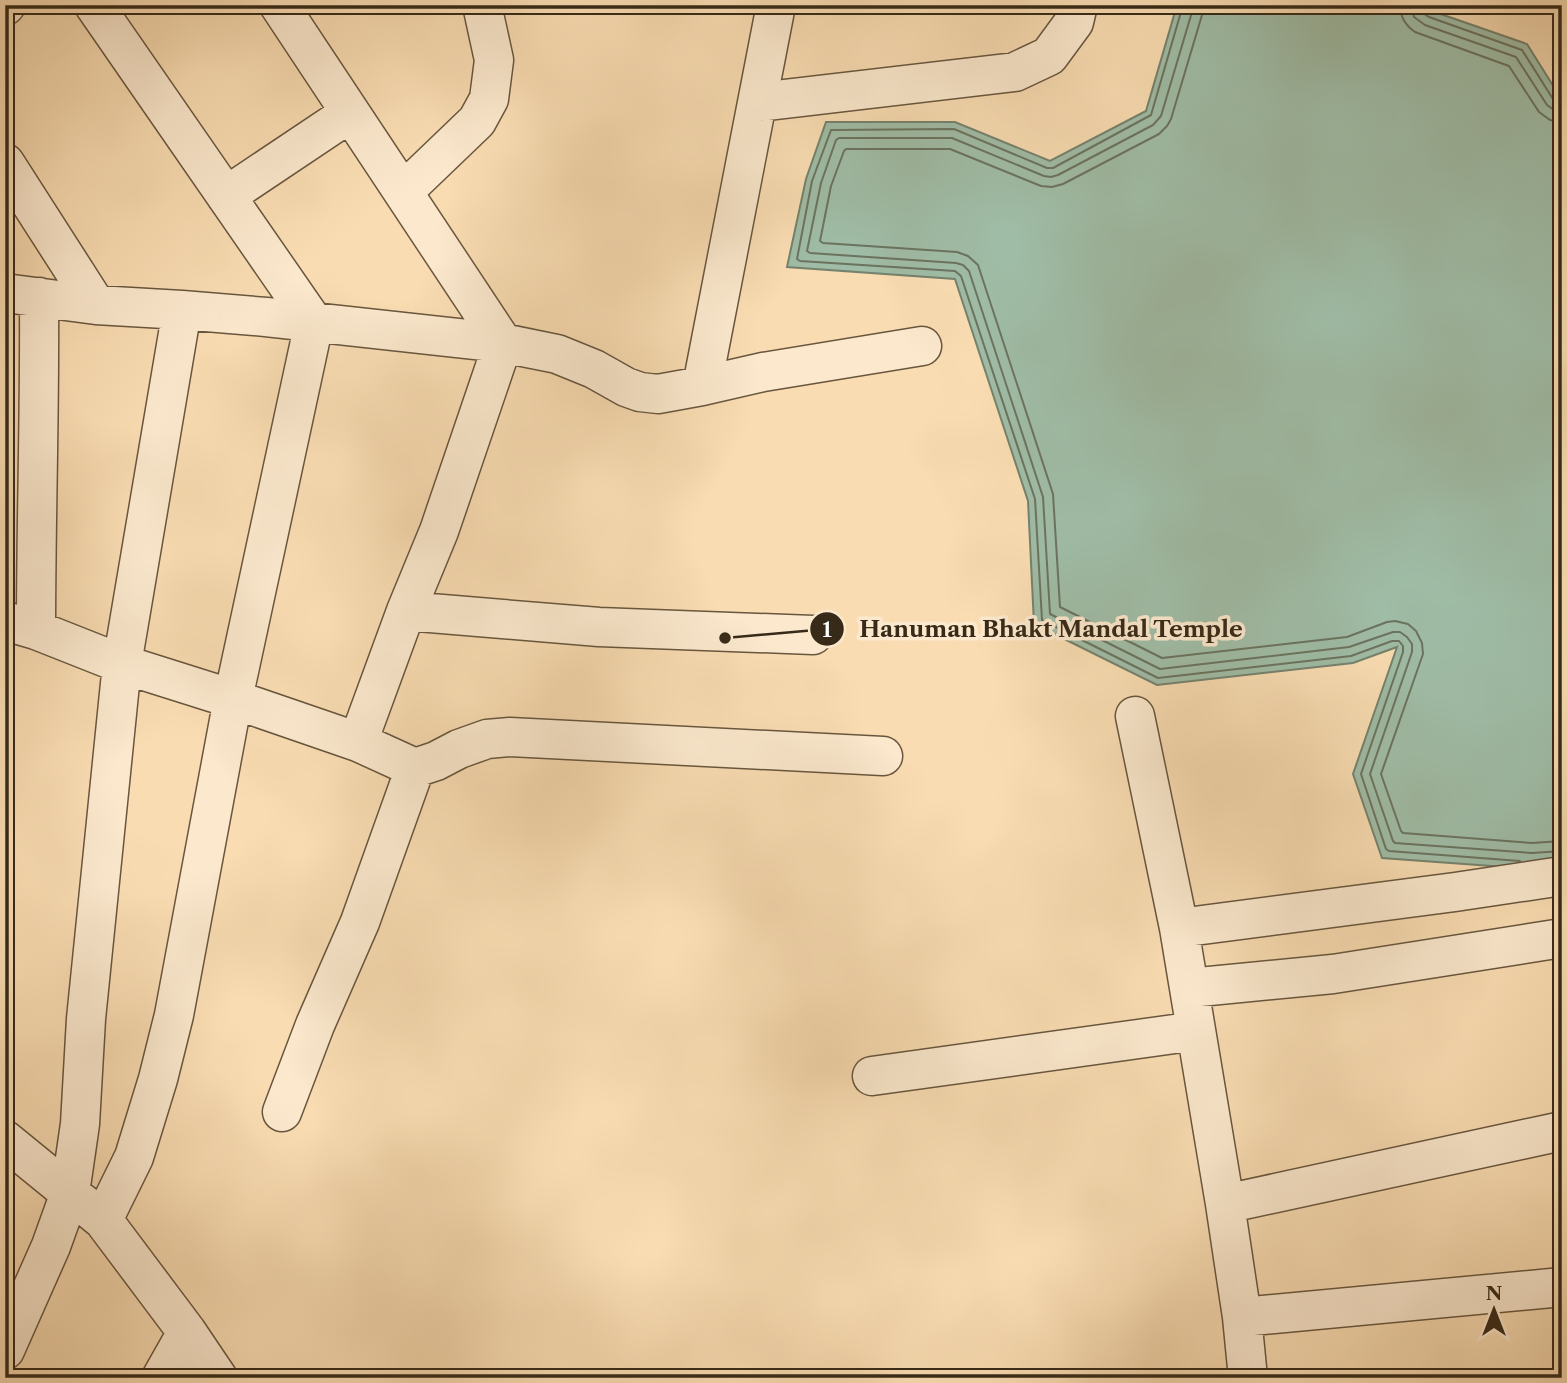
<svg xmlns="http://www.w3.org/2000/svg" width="1567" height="1383" font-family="'Libre Caslon Text',serif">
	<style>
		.water { fill: #9fbca6; stroke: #75826d; stroke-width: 2 }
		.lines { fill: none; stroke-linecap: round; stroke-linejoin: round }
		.shore { stroke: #6b735f; stroke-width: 2 }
		.minor-casing { stroke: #68563e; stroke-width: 41 }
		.minor { stroke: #fbe8cd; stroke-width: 38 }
		.leader { fill: none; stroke: #372a18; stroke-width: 2.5 }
		.callout-dot { fill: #372a18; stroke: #fbe8cd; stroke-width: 2.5 }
		.mark-label { font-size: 21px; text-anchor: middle; font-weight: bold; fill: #fff }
		.callout-label { font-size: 23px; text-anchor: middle; font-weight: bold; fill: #372a18; stroke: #fbe8cd; stroke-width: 7; stroke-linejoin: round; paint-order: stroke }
	</style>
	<rect width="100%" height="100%" fill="#f9dcb2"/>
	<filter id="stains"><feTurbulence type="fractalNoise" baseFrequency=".00286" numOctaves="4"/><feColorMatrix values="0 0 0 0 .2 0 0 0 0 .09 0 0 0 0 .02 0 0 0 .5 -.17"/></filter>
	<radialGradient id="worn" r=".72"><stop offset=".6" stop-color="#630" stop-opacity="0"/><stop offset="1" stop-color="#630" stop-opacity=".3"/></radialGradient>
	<path class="water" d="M 1177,5 L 1421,5 L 1432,11 L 1527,44 L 1562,100 L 1562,867 L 1533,869 L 1382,858 L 1353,774 L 1397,647 L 1353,663 L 1157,685 L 1034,624 L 1028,501 L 955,279 L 787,267 L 806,179 L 826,122 L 955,122 L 1050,161 L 1146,111 Z"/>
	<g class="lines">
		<path class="shore" d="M 1183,5 L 1151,115 L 1053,168 L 1047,168 L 954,129 L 831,130 L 812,181 L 797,259 L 800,261 L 955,271 L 961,276 L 1035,499 L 1042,620 L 1158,678 L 1351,656 L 1392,641 L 1399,641 L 1403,646 L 1403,652 L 1361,774 L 1386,849 L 1389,851 L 1520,861
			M 1192,5 L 1192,12 L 1161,116 L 1153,125 L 1058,175 L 1051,177 L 1044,176 L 952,138 L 839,138 L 836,140 L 821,183 L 807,251 L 810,253 L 956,263 L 963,265 L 969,271 L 1043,497 L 1050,614 L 1160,669 L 1349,647 L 1393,632 L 1400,632 L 1407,637 L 1412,644 L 1412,652 L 1370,774 L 1393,841 L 1395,843 L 1532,853 L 1562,851
			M 1203,5 L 1202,15 L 1171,119 L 1167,126 L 1159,134 L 1063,184 L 1052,187 L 1041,186 L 950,149 L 846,149 L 844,151 L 831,186 L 820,241 L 823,243 L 957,252 L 968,256 L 978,265 L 1053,494 L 1060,607 L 1162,658 L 1347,637 L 1387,622 L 1395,621 L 1408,624 L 1416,631 L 1422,643 L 1423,654 L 1381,774 L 1401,831 L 1403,833 L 1532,843 L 1562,841
			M 1400,5 C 1400,17 1405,25 1415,32 L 1509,66 L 1539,112 L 1550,120 L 1562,122
			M 1411,5 L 1414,17 L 1425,25 L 1516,57 L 1547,105 L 1554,110 L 1562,111
			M 1420,5 L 1421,12 L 1429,17 L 1522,50 L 1553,99 L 1557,102 L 1562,103"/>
		<defs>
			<path id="minor" d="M 94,5 L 314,323 L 233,699 L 174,1015 L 158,1079 L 134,1157 L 103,1220
				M 279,5 L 503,343
				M 5,6 L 6,5
				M 758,102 L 1015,72 L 1049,56 L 1074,22 L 1078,5
				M 5,163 L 96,305
				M 403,192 L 477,121 L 489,99 L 494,60 L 482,5
				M 226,196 L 350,113
				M 5,293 L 96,305 L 182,310 L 266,317 L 503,343 L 557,354 L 594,369 L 626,387 L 640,392 L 658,394 L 702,386 L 763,372 L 922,346
				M 702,386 L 776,5
				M 406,611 L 599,627 L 813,635
				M 5,621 L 36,630 L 122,664 L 233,699 L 358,742 L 415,768 L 436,761 L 459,749 L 487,739 L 510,737 L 883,756
				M 36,630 C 36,519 40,408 39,297
				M 1135,716 L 1179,928 L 1225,1204 L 1242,1317 L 1248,1378
				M 358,742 L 406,611 L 439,531 L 503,343
				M 1179,928 L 1455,892 L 1562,876
				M 1189,988 L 1333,974 L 1562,938
				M 872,1076 L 1196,1031
				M 282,1112 L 315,1025 L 360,922 L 415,768
				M 5,1140 L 103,1220 L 187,1332 L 218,1378
				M 1225,1204 L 1562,1131
				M 1242,1317 L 1562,1287
				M 5,1350 L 51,1246 L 70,1193 L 80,1124 L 86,1019 L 122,664 L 182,310
				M 161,1378 L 187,1332"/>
		</defs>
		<use href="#minor" class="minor-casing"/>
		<use href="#minor" class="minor"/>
	</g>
	<path class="leader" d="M725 638L827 629"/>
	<g class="callout-dot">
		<circle cx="725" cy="638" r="7"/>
		<circle cx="827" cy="629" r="18"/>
	</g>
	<g class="mark-label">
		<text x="827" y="637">1</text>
	</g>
	<g class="callout-label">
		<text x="1051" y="637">Hanuman Bhakt Mandal Temple</text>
	</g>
	<rect width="1567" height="1383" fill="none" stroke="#f9dcb2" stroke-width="28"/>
	<rect x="7" y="7" width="1553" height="1369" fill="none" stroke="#372a18" stroke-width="3.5"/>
	<rect x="14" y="14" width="1539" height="1355" fill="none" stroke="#372a18" stroke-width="2"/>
	<g transform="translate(1494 1310)" stroke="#fbe8cd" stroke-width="5" paint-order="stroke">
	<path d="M0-5L12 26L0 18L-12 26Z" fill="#372a18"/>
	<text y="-10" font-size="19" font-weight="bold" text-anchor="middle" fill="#372a18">N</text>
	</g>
	<rect width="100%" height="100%" filter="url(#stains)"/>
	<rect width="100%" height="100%" fill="url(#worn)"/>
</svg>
